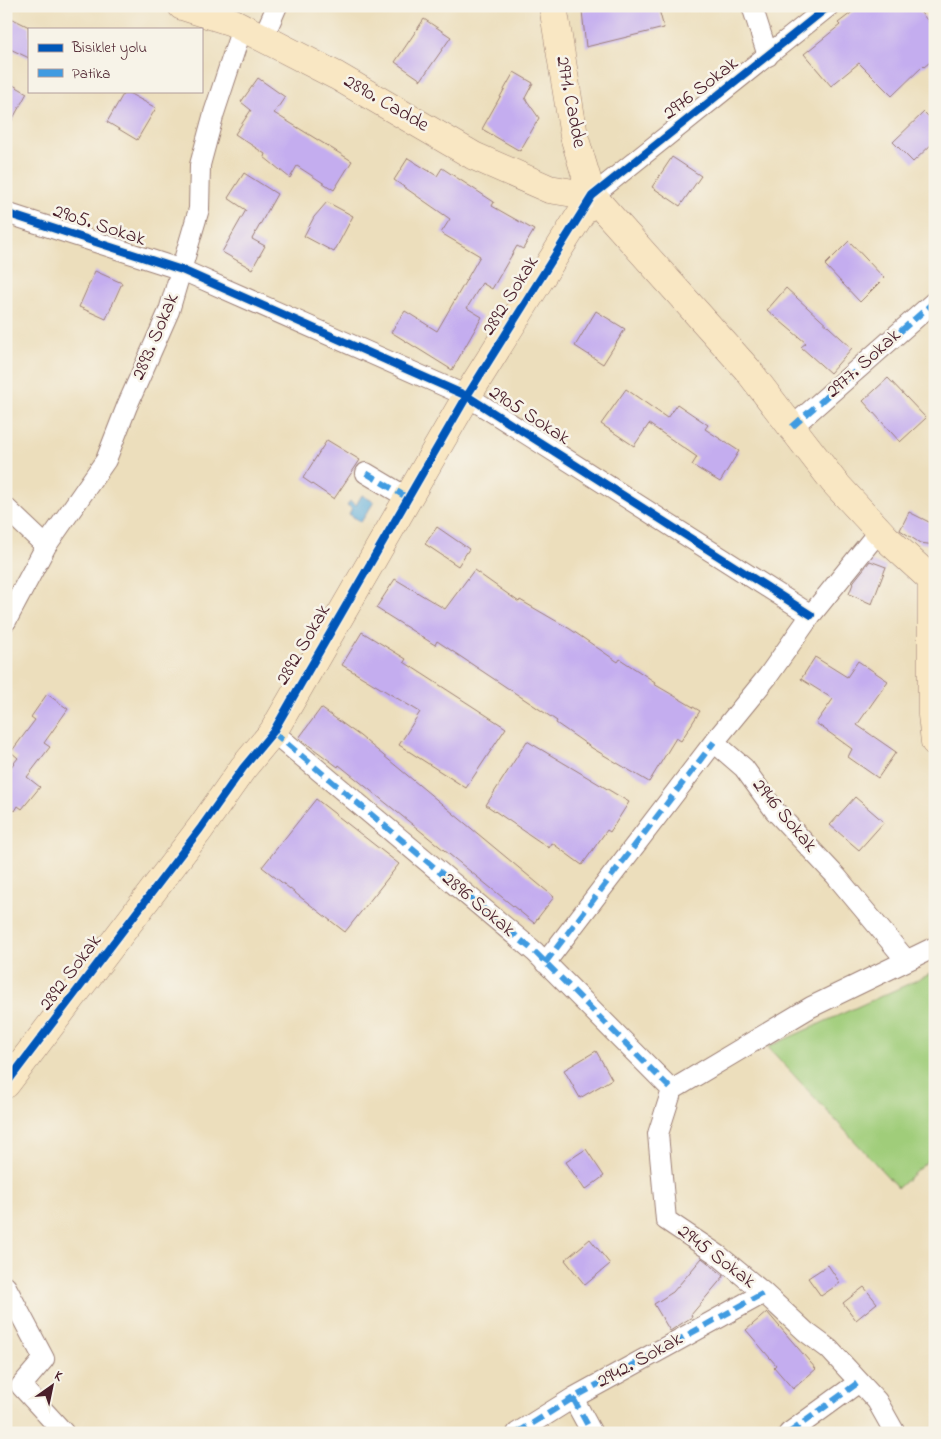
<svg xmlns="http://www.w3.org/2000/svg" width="941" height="1439" font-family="'Indie Flower',sans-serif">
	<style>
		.green { fill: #a0cd7a; stroke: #757652 }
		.water { fill: #60aeda; stroke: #556682 }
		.building { fill: #c4adef }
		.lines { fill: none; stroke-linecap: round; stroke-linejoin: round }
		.street-casing { stroke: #9b7e74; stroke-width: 22 }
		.secondary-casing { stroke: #9b7e74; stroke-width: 29 }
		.street { stroke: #fff; stroke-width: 20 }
		.secondary { stroke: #f9e7c3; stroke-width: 28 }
		.quiet { stroke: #409be1; stroke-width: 6; stroke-dasharray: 12 6; stroke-linecap: butt }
		.cycleway-casing { stroke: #f7f3e8; stroke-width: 11 }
		.cycleway { stroke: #0057b8; stroke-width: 8 }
		.labels { text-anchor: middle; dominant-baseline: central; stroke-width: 5; stroke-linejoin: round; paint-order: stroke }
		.street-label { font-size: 20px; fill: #4a1f2b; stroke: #f7f3e8 }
	</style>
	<rect width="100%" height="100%" fill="#f7f3e8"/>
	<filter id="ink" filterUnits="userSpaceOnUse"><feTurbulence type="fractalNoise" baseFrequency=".02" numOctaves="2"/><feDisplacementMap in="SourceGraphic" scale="10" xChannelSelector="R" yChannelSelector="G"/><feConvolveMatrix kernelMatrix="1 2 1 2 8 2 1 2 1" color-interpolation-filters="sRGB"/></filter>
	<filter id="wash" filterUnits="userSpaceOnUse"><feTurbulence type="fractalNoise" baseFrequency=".0096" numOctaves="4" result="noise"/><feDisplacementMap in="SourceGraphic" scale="20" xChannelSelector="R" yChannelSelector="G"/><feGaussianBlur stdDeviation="1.12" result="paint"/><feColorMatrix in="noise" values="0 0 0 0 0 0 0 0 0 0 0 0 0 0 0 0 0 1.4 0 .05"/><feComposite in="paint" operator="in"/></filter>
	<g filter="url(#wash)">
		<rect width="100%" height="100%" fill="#ecdebc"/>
		<path class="green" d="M 935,972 L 935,1154 L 898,1188 L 768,1047 Z"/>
		<path class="water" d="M 362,495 L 374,502 L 361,522 L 349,514 L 352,508 L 347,505 L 350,501 L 356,505 Z"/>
		<g id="blocks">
			<path class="building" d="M 600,6 L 658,6 L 664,28 L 586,47 L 582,11 Z
				M 860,6 L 915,6 L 935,29 L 935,58 L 924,67 L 923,66 L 892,96 L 859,63 L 831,86 L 804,54 L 840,25 L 838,23 Z
				M 11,18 L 29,27 L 29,58 L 6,47 L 6,27 Z
				M 424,19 L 451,37 L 421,80 L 395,62 Z
				M 514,72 L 533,83 L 525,98 L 539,118 L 520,151 L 482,129 Z
				M 258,78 L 285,97 L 274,113 L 352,161 L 334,190 L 297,166 L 290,178 L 264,157 L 265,154 L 235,134 L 251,110 L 241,102 Z
				M 6,81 L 27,93 L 6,131 Z
				M 125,91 L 156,108 L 137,140 L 107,122 Z
				M 924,112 L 935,123 L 935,141 L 913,162 L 893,142 Z
				M 672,157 L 701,176 L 680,206 L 652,187 Z
				M 408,158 L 437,176 L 442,168 L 494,202 L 492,206 L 534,230 L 523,249 L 517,246 L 492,289 L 482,283 L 467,308 L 482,317 L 452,370 L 391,332 L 405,311 L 437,331 L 480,256 L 441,233 L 450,219 L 394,180 Z
				M 244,173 L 277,194 L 252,239 L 265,246 L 252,269 L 222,252 L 246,210 L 228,198 Z
				M 327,202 L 353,216 L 334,252 L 304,236 L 314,217 Z
				M 849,241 L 884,278 L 860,302 L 825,265 Z
				M 95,271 L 122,283 L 106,319 L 79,307 Z
				M 786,288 L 852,348 L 830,373 L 801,347 L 806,343 L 767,310 Z
				M 596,311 L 625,329 L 603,364 L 575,346 Z
				M 888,378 L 926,418 L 900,442 L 863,401 Z
				M 626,389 L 667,418 L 677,404 L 708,425 L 705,429 L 739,451 L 720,482 L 692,465 L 697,457 L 649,424 L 634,446 L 601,424 Z
				M 327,440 L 360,460 L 334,499 L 303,478 Z
				M 909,512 L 935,525 L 935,545 L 920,543 L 900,530 Z
				M 437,527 L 469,549 L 458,566 L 425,544 Z
				M 870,561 L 886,567 L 872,604 L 849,594 L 854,581 Z
				M 474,570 L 519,602 L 520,600 L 570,629 L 618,662 L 620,659 L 655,682 L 654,684 L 700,711 L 681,741 L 676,738 L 649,782 L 592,748 L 556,723 L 557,721 L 437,641 L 435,645 L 376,608 L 395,579 L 445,609 Z
				M 362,632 L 406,659 L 404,662 L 506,728 L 466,788 L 399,745 L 420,712 L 342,665 Z
				M 815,657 L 847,677 L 858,661 L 888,681 L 857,725 L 896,752 L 878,778 L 848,757 L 852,749 L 816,723 L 833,699 L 801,679 Z
				M 47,694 L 68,709 L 44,743 L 50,747 L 27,777 L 40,787 L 22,809 L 18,806 L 15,811 L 6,804 L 6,773 L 18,758 L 11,752 L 35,720 L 31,717 Z
				M 321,708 L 360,736 L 554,897 L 534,923 L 339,765 L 338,767 L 299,738 Z
				M 527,741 L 629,802 L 610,832 L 607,830 L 582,865 L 552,843 L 549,848 L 486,805 Z
				M 855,797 L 884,822 L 859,850 L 830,825 Z
				M 316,799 L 399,864 L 345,932 L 262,867 Z
				M 596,1051 L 612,1079 L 580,1098 L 564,1070 Z
				M 586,1149 L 604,1176 L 585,1190 L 566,1162 Z
				M 590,1239 L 610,1264 L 585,1285 L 565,1260 Z
				M 702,1258 L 724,1276 L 691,1315 L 692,1317 L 670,1331 L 654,1304 L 673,1292 Z
				M 828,1265 L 840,1283 L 821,1296 L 808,1278 Z
				M 864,1287 L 877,1303 L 856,1320 L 843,1303 Z
				M 767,1312 L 816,1369 L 793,1389 L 774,1367 L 776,1365 L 746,1330 Z"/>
		</g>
	</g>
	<g filter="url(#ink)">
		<use href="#blocks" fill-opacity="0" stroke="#9b7e74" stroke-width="1"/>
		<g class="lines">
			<defs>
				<path id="street" d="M 752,6 L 768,56
					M 263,38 L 277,6
					M 592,196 L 829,6
					M 6,213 L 182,270 L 467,396 L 811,615
					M 792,427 L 935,301
					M 366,473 L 408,498
					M 6,508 L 46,546
					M 879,531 L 811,615 L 768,676 L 714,742 L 744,768 L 775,811 L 836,876 L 906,960
					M 6,621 L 46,546 L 106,460 L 127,406 L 169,311 L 199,209 L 200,165 L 214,113 L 242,28
					M 273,732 L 535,952 L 672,1090
					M 545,963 L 714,742
					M 6,1287 L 44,1359 L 21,1386 L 64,1433
					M 573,1398 L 592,1433
					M 517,1433 L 573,1398 L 764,1293
					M 789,1433 L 859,1382
					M 895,1433 L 877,1401 L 829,1349 L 806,1332 L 764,1293 L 718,1255 L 666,1220 L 658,1134 L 672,1090 L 811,1007 L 935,947"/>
				<path id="secondary" d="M 182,6 L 232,22 L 337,76 L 474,156 L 549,189 L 592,196
					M 553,6 L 574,136 L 592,196 L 747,369 L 834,482 L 886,538 L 932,580
					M 932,580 L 932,715 L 935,742
					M 6,1084 L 200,829 L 243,768 L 273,732 L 467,396 L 592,196"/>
			</defs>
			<use href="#street" class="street-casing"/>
			<use href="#secondary" class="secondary-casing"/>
			<use href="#street" class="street"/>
			<use href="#secondary" class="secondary"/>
			<path class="quiet" d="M 792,427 L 935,301
				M 366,473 L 408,498
				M 273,732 L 535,952 L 672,1090
				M 545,963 L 714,742
				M 573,1398 L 592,1433
				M 517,1433 L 573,1398 L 764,1293
				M 789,1433 L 859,1382"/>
			<defs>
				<path id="cycleway" d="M 6,213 L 182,270 L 467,396 L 811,615
					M 6,1084 L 200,829 L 243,768 L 273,732 L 467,396 L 592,196 L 829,6"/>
			</defs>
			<use href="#cycleway" class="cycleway-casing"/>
			<use href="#cycleway" class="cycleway"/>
		</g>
	</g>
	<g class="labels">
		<g class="street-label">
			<text transform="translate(701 89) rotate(-38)">2976 Sokak</text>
			<text transform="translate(570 102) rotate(79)">2971. Cadde</text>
			<text transform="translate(386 104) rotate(30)">2890. Cadde</text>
			<text transform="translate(99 226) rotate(18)">2905. Sokak</text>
			<text transform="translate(511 296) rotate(-58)">2892 Sokak</text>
			<text transform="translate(156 337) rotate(-67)">2893. Sokak</text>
			<text transform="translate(864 364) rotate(-42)">2977. Sokak</text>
			<text transform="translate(529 416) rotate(33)">2905 Sokak</text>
			<text transform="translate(304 645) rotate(-60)">2892 Sokak</text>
			<text transform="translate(784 816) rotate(50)">2946 Sokak</text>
			<text transform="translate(478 905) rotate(40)">2896 Sokak</text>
			<text transform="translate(71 973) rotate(-53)">2892 Sokak</text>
			<text transform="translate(716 1257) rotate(37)">2945 Sokak</text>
			<text transform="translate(640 1361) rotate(-29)">2942. Sokak</text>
		</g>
	</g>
	<rect width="941" height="1439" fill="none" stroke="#f7f3e8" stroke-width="25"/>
	<rect x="28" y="28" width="175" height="65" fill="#f7f3e8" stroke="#b29e9c"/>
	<rect x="38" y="44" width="25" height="8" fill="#0057b8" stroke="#b29e9c"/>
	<text x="72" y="52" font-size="15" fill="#4a1f2b">Bisiklet yolu</text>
	<rect x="38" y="69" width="25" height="8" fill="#409be1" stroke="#b29e9c"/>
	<text x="72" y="78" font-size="15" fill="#4a1f2b">Patika</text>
	<g transform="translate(52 1386) rotate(33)" stroke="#f7f3e8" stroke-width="4" paint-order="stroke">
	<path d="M0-4L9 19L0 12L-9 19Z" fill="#4a1f2b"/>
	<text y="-8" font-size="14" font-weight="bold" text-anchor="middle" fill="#4a1f2b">K</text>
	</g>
</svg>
